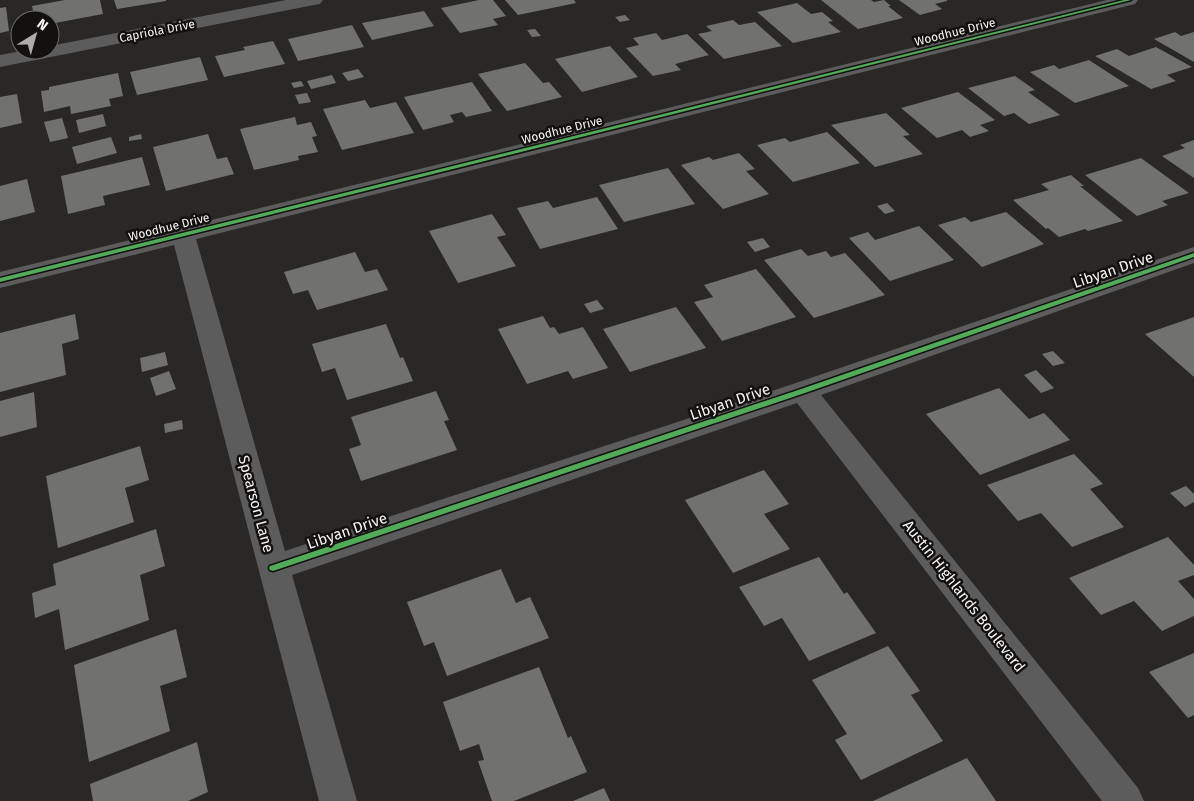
<svg xmlns="http://www.w3.org/2000/svg" width="1194" height="801" font-family="'Fira Sans',sans-serif">
	<style>
		.building { fill: #717170 }
		.lines { fill: none; stroke-linecap: round; stroke-linejoin: round }
		.minor { fill: #5d5c5c; fill-rule: evenodd }
		.cycleway-casing { stroke: #121110; stroke-width: 3 }
		.cycleway { fill: #51ab58; fill-rule: evenodd }
		.labels { text-anchor: middle; dominant-baseline: central; stroke-width: 5; stroke-linejoin: round; paint-order: stroke }
		.far-street-label { font-size: 12px; fill: #f6f4f3; stroke: #121110 }
		.street-label { font-size: 15px; fill: #f6f4f3; stroke: #121110 }
	</style>
	<rect width="100%" height="100%" fill="#292827"/>
	<path class="building" d="M 65,0 L 100,0 L 103,14 L 50,24 L 50,20 L 35,20 L 32,6 Z
		M 114,0 L 166,0 L 166,1 L 117,9 Z
		M 479,0 L 493,0 L 506,16 L 493,19 L 498,25 L 460,33 L 441,8 Z
		M 505,0 L 574,0 L 576,3 L 518,15 Z
		M 821,0 L 871,0 L 874,2 L 884,0 L 891,6 L 888,6 L 903,18 L 858,29 Z
		M 899,0 L 947,0 L 947,1 L 935,4 L 942,9 L 920,15 Z
		M 797,3 L 811,14 L 822,12 L 833,21 L 828,22 L 841,32 L 793,43 L 757,12 Z
		M 6,7 L 9,31 L 0,33 L 0,8 Z
		M 424,11 L 434,26 L 372,40 L 362,23 Z
		M 625,15 L 630,20 L 620,22 L 615,17 Z
		M 733,20 L 739,25 L 755,22 L 782,46 L 724,59 L 698,34 L 712,31 L 706,26 Z
		M 352,25 L 364,47 L 298,61 L 288,39 Z
		M 535,29 L 541,36 L 532,37 L 527,30 Z
		M 1175,32 L 1181,36 L 1194,32 L 1194,62 L 1154,39 Z
		M 656,33 L 662,40 L 687,34 L 709,55 L 675,64 L 681,70 L 653,76 L 626,48 L 639,45 L 633,38 Z
		M 273,41 L 285,64 L 224,77 L 215,56 L 245,50 L 243,47 Z
		M 610,46 L 638,77 L 582,92 L 555,59 Z
		M 1156,47 L 1192,67 L 1167,75 L 1176,81 L 1151,89 L 1095,56 L 1117,49 L 1129,56 Z
		M 200,57 L 208,80 L 137,95 L 130,72 Z
		M 1089,60 L 1129,86 L 1075,103 L 1030,72 L 1054,65 L 1059,69 Z
		M 525,63 L 543,83 L 549,82 L 562,97 L 507,111 L 478,74 Z
		M 358,69 L 364,77 L 348,81 L 342,73 Z
		M 118,73 L 123,96 L 109,99 L 111,106 L 71,114 L 70,106 L 44,112 L 41,91 L 49,90 L 49,87 Z
		M 332,75 L 336,83 L 311,89 L 307,81 Z
		M 1015,76 L 1035,90 L 1028,92 L 1060,115 L 1029,124 L 1014,113 L 1004,116 L 968,88 Z
		M 301,81 L 304,86 L 294,88 L 291,83 Z
		M 472,82 L 492,111 L 466,117 L 462,112 L 450,115 L 454,122 L 423,130 L 404,97 Z
		M 958,92 L 995,120 L 980,125 L 989,131 L 970,137 L 962,130 L 937,138 L 901,108 Z
		M 307,93 L 311,102 L 299,104 L 295,95 Z
		M 17,94 L 22,123 L 0,128 L 0,97 Z
		M 365,100 L 370,108 L 396,102 L 414,133 L 342,150 L 323,109 Z
		M 886,113 L 910,135 L 903,136 L 923,154 L 875,167 L 831,125 Z
		M 103,114 L 106,126 L 79,133 L 76,120 Z
		M 295,117 L 297,125 L 311,122 L 317,136 L 312,137 L 318,152 L 298,156 L 299,160 L 254,170 L 240,129 Z
		M 62,118 L 68,138 L 50,142 L 44,122 Z
		M 827,132 L 860,163 L 793,182 L 757,145 L 785,138 L 790,142 Z
		M 141,134 L 142,139 L 129,141 L 129,137 Z
		M 208,134 L 217,159 L 227,157 L 234,174 L 166,191 L 153,147 Z
		M 111,137 L 117,153 L 77,164 L 72,147 Z
		M 1194,140 L 1194,178 L 1162,156 L 1185,148 L 1180,145 Z
		M 739,153 L 755,169 L 746,171 L 769,194 L 723,209 L 681,165 L 709,157 L 713,160 Z
		M 142,157 L 150,185 L 103,196 L 105,205 L 68,214 L 61,176 Z
		M 1141,158 L 1189,193 L 1162,201 L 1168,205 L 1137,216 L 1085,175 Z
		M 668,168 L 695,204 L 624,222 L 599,185 Z
		M 1071,175 L 1084,186 L 1080,186 L 1123,221 L 1088,231 L 1085,229 L 1059,237 L 1048,228 L 1046,229 L 1013,200 L 1049,190 L 1041,184 Z
		M 27,179 L 35,212 L 0,221 L 0,186 Z
		M 597,197 L 618,229 L 540,249 L 517,208 L 548,201 L 553,208 Z
		M 887,203 L 895,211 L 885,214 L 877,206 Z
		M 1006,212 L 1044,244 L 982,267 L 938,225 L 965,217 L 971,222 Z
		M 492,214 L 506,235 L 497,237 L 516,266 L 458,283 L 429,231 Z
		M 919,226 L 954,260 L 890,281 L 849,238 L 868,232 L 875,240 Z
		M 763,238 L 770,247 L 755,252 L 747,242 Z
		M 801,249 L 808,256 L 826,251 L 831,257 L 845,253 L 885,295 L 814,318 L 764,260 Z
		M 355,252 L 365,272 L 377,269 L 388,290 L 317,310 L 308,290 L 293,294 L 284,272 Z
		M 756,269 L 796,317 L 722,341 L 694,302 L 713,297 L 704,285 Z
		M 597,300 L 604,309 L 590,313 L 584,304 Z
		M 676,307 L 706,348 L 630,372 L 603,329 Z
		M 75,314 L 79,339 L 62,344 L 66,375 L 0,392 L 0,333 Z
		M 543,316 L 550,328 L 554,327 L 559,334 L 583,327 L 608,368 L 573,379 L 568,371 L 527,384 L 498,329 Z
		M 1194,317 L 1194,377 L 1145,334 Z
		M 386,324 L 400,358 L 403,357 L 413,381 L 347,400 L 335,368 L 322,372 L 312,344 Z
		M 1053,351 L 1065,363 L 1053,366 L 1042,354 Z
		M 165,352 L 168,365 L 142,372 L 140,358 Z
		M 1036,370 L 1054,388 L 1041,393 L 1024,375 Z
		M 169,371 L 176,389 L 156,396 L 150,378 Z
		M 999,388 L 1029,419 L 1044,413 L 1070,440 L 980,475 L 926,414 Z
		M 436,391 L 449,420 L 444,421 L 457,450 L 361,481 L 349,449 L 361,445 L 351,417 Z
		M 34,392 L 37,427 L 0,437 L 0,401 Z
		M 182,420 L 183,429 L 165,433 L 164,424 Z
		M 140,446 L 149,480 L 125,488 L 134,522 L 58,548 L 46,476 Z
		M 1074,454 L 1103,484 L 1090,489 L 1124,527 L 1072,547 L 1041,513 L 1018,521 L 987,485 Z
		M 764,470 L 789,504 L 764,514 L 790,549 L 733,573 L 685,500 Z
		M 1186,486 L 1194,494 L 1194,502 L 1185,507 L 1170,493 Z
		M 156,529 L 165,566 L 140,575 L 149,620 L 65,650 L 59,609 L 35,618 L 32,593 L 56,585 L 53,564 Z
		M 1168,537 L 1194,565 L 1194,575 L 1178,581 L 1194,599 L 1194,616 L 1162,631 L 1134,601 L 1101,615 L 1069,578 Z
		M 819,557 L 844,594 L 847,592 L 876,633 L 809,661 L 782,618 L 764,626 L 739,587 Z
		M 501,569 L 516,603 L 530,597 L 549,638 L 447,676 L 434,642 L 424,646 L 407,602 Z
		M 176,629 L 187,677 L 160,686 L 170,731 L 89,762 L 74,665 Z
		M 888,646 L 920,691 L 911,695 L 943,741 L 861,780 L 835,740 L 847,734 L 812,680 Z
		M 1194,653 L 1194,715 L 1188,718 L 1149,672 Z
		M 539,667 L 568,738 L 571,736 L 587,772 L 514,801 L 492,801 L 478,761 L 484,760 L 479,744 L 460,751 L 443,702 Z
		M 197,742 L 208,792 L 188,801 L 93,801 L 90,784 Z
		M 967,758 L 996,801 L 873,801 Z
		M 604,788 L 610,801 L 573,801 Z"/>
	<g class="lines">
		<path class="minor" d="M 286,0 L 323,0 L 320,4 L 314,5 L 0,67 L 0,55 L 27,50 L 50,50 L 50,46 Z
			M 1107,0 L 1138,0 L 1135,4 L 196,239 L 285,551 L 793,384 L 1194,247 L 1194,263 L 821,395 L 1138,788 L 1144,801 L 1102,801 L 797,403 L 292,575 L 357,801 L 319,801 L 174,245 L 0,288 L 0,272 Z"/>
		<defs>
			<path id="cycleway" d="M 1124,0 L 1131,0 L 0,282 L 0,278 Z
				M 1194,253 L 1194,257 L 805,393 L 273,571 L 270,570 L 269,568 L 270,566 L 801,389 Z"/>
		</defs>
		<use href="#cycleway" class="cycleway-casing"/>
		<use href="#cycleway" class="cycleway"/>
	</g>
	<g class="labels">
		<g class="far-street-label">
			<text transform="translate(157 31) rotate(-11)">Capriola Drive</text>
			<text transform="translate(955 32) rotate(-14)">Woodhue Drive</text>
			<text transform="translate(562 130) rotate(-14)">Woodhue Drive</text>
			<text transform="translate(169 227) rotate(-14)">Woodhue Drive</text>
		</g>
		<g class="street-label">
			<text transform="translate(1113 270) rotate(-19)">Libyan Drive</text>
			<text transform="translate(730 402) rotate(-19)">Libyan Drive</text>
			<text transform="translate(256 504) rotate(75)">Spearson Lane</text>
			<text transform="translate(347 531) rotate(-19)">Libyan Drive</text>
			<text transform="translate(964 596) rotate(52)">Austin Highlands Boulevard</text>
		</g>
	</g>
	<g transform="translate(35 35) rotate(37)"><circle r="24" fill="#121110" stroke="#6d6c6b"/>
	<path d="M0-4L9 19L0 12L-9 19Z" fill="#aeadac"/>
	<text y="-8" font-size="14" font-weight="bold" text-anchor="middle" fill="#f6f4f3">N</text>
	</g>
</svg>
